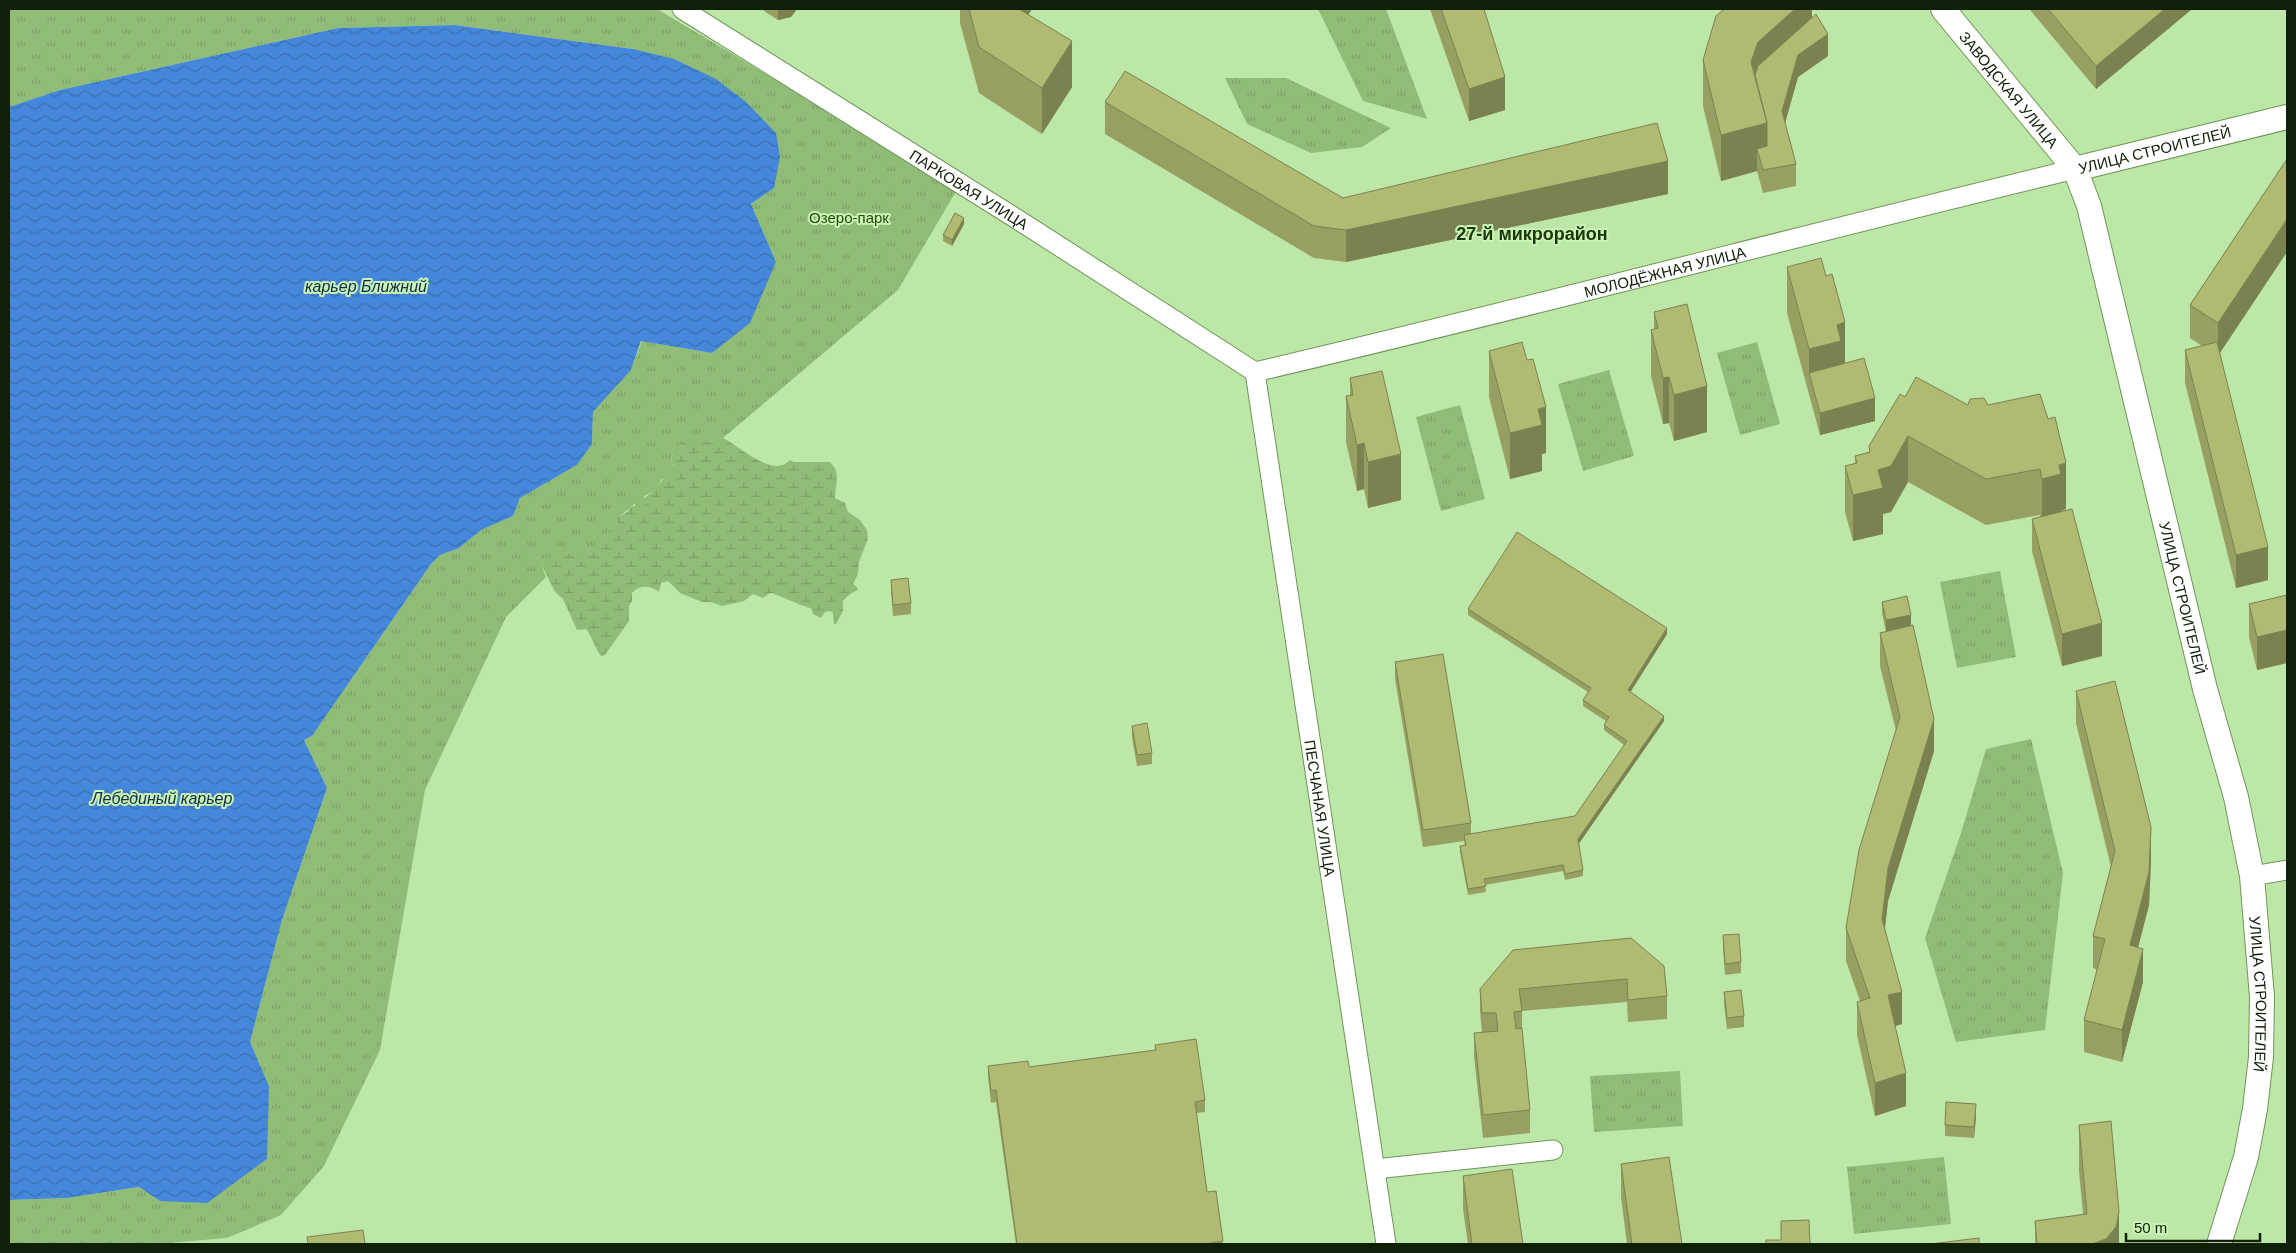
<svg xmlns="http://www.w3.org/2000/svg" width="2296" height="1253" font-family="Helvetica,sans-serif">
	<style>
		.wetland { fill: url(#wetland-marsh) }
		.park { fill: url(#park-tufts) }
		.water { fill: url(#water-waves) }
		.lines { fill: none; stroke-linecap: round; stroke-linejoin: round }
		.minor-casing { stroke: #6f955a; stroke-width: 21 }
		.tertiary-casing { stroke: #6f955a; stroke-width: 26 }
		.minor { stroke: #fff; stroke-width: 19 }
		.tertiary { stroke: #fff; stroke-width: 24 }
		.wall { fill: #97a062 }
		.shaded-wall { fill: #7b8250 }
		.building { fill: #b0ba72; stroke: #7b8250 }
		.labels { text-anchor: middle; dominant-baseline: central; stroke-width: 4; stroke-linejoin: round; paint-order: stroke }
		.street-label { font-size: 15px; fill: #101f07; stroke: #c9f4b3 }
		.park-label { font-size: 15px; fill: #264c07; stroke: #c9f4b3 }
		.water-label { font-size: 16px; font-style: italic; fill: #102b4d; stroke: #c9f4b3 }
		.quarter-label { font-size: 18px; font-weight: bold; fill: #1b3609; stroke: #c9f4b3 }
	</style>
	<defs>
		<pattern id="wetland-marsh" width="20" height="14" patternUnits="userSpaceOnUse" patternTransform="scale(1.25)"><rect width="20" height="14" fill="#90bc78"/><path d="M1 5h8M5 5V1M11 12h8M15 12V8" fill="none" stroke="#7ba166"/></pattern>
		<pattern id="park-tufts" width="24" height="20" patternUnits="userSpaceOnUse" patternTransform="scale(1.25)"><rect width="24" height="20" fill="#90bc78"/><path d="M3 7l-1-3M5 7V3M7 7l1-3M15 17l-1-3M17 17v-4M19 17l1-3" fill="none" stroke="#7ba166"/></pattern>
		<pattern id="water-waves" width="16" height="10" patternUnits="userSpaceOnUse" patternTransform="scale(1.25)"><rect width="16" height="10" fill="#4588db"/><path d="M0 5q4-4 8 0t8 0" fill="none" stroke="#386fb0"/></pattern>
	</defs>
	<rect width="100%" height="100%" fill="#bde7a7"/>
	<path class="wetland" d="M 687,437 L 710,441 L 723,438 C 741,447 773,479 790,460 L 794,462 L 829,462 C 842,470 835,486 835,498 L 845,503 L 848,512 L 860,520 L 867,530 L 868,539 L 859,562 L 858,574 L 853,584 L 857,587 L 858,590 L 850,594 L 843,601 L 843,611 L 836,624 L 834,624 L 833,613 L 830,611 L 825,612 L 821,618 L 813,614 L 811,608 C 803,607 773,592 770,593 C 768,594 766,596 763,598 L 753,594 L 744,601 L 722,606 L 711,602 L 702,602 L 680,593 L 668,581 L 661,583 L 659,592 C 651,586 640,584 632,593 L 632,601 L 629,606 L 629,621 L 605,655 L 601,656 C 595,648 593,638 586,629 L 577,630 L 563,599 L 555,592 L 541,564 L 545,558 L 551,555 L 589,550 L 617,525 L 618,518 L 628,511 L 630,507 L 637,505 C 642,500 647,496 652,492 C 659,486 660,479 670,476 L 675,466 L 671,463 L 674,446 Z"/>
	<path class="park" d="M 9,9 L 657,9 L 958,188 L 898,290 L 723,438 L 706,442 L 687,437 L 679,446 L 674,446 L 671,463 L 677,469 L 675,474 L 661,480 L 655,490 L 644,496 L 645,505 L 641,507 L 634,504 L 618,518 L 617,525 L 593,547 L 584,552 L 545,558 L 541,564 L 546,577 L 506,617 L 425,790 L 380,1050 L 324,1166 L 281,1215 L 227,1238 L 157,1244 L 9,1244 L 9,1200 L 67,1198 L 139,1187 L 160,1201 L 269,1086 L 250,1042 L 282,920 L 327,788 L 304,740 L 312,736 L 431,564 L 440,555 L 459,548 L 481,530 L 513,516 L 520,498 L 577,465 L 592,444 L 593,412 L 631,370 L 642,341 L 712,353 L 776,262 L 751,204 L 774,188 L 633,49 L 455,25 L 338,28 L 60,90 L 9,107 Z
		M 1318,9 L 1386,9 L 1427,119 L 1363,101 Z
		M 1225,78 L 1286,78 L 1391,128 L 1362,147 L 1311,153 L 1247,124 Z
		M 1757,342 L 1780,424 L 1740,435 L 1717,353 Z
		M 1609,370 L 1634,456 L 1583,471 L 1558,384 Z
		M 1460,405 L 1485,499 L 1441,511 L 1416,417 Z
		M 2000,571 L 2016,657 L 1957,668 L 1940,582 Z
		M 2031,739 L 2063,873 L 2045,1030 L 1956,1042 L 1925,938 L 1961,833 L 1986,749 Z
		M 1680,1071 L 1683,1126 L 1594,1132 L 1590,1076 Z
		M 1944,1157 L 1951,1224 L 1854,1234 L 1847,1167 Z"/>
	<path class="water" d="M 455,25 L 633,49 L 674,59 L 716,79 L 745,101 L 776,133 L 780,157 L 774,188 L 751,204 L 776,262 L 750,323 L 712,353 L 641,341 L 631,370 L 593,412 L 592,444 L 577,465 L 520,498 L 513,516 L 481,530 L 459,548 L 440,555 L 431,564 L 312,736 L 304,740 L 327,788 L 282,920 L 250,1042 L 269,1086 L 267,1159 L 207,1203 L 160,1201 L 139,1187 L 67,1198 L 9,1200 L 9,107 L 60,90 L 338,28 Z"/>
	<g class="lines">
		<defs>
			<g id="minor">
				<path id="s1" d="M 682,9 L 1020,221 L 1255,372"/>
				<path id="s2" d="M 1255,372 L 1386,1244"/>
				<path id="s3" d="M 1255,372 C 1529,308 1801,235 2075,169"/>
				<path d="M 2252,876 L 2287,870"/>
				<path d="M 1375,1169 L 1553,1150"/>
			</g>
			<g id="tertiary">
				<path id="s4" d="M 1943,9 L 2075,169 L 2089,206 L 2205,689 L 2236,797 L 2252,876 L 2262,997 L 2261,1057 L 2255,1109 L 2246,1157 L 2219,1244"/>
				<path id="s5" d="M 2075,169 L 2287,117"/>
			</g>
		</defs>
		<use href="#minor" class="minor-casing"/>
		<use href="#tertiary" class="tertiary-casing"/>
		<use href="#minor" class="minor"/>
		<use href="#tertiary" class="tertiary"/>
	</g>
	<path class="wall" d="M 763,9 L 797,9 L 791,17 L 778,20 L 764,11 Z
		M 960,9 L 1032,9 L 1028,15 L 1072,87 L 1042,134 L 979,93 L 960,23 Z
		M 1430,9 L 1484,9 L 1505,110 L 1469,121 Z
		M 1812,9 L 1812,17 L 1828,56 L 1798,77 L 1785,123 L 1796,164 L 1796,186 L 1763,193 L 1757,171 L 1721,181 L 1703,106 L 1703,60 Z
		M 2031,9 L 2192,9 L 2096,89 L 2031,11 Z
		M 1105,102 L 1343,198 L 1668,194 L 1346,262 L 1314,258 L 1105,134 Z
		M 2287,159 L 2220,353 L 2268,580 L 2236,588 L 2185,383 L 2185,350 L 2202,346 L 2190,338 L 2190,305 Z
		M 964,224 L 952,246 L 943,241 L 943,235 Z
		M 1787,267 L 1845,364 L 1875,421 L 1820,435 L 1787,313 Z
		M 1654,312 L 1707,432 L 1674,441 L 1669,423 L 1663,424 L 1651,376 L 1651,330 L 1654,329 Z
		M 1489,351 L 1546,453 L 1542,454 L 1542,471 L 1510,479 L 1489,397 Z
		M 1350,378 L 1401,500 L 1368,508 L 1364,489 L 1357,491 L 1346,442 L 1346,396 L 1350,395 Z
		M 2040,394 L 2066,509 L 2061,511 L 2102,656 L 2062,666 L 2032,551 L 2032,519 L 2040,517 L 2040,515 L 1986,525 L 1908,482 L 1891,512 L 1883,514 L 1883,534 L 1853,541 L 1845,512 L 1845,466 L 1855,463 L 1855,456 L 1869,452 L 1869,446 L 1905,397 L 1968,405 L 1988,405 Z
		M 891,580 L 911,603 L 911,614 L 893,616 L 891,591 Z
		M 2287,595 L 2287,663 L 2257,670 L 2249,637 L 2249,604 Z
		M 1882,602 L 1911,625 L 1934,751 L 1888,901 L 1885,929 L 1902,1024 L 1895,1026 L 1906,1106 L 1875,1116 L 1857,1035 L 1857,1002 L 1860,1001 L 1846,961 L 1846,928 L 1896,731 L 1880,666 L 1880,633 L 1886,632 L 1882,613 Z
		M 1468,609 L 1667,634 L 1630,692 L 1664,721 L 1579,843 L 1583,870 L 1583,876 L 1565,880 L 1563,871 L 1485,885 L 1486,892 L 1468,895 L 1460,852 L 1460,846 L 1465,846 L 1464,841 L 1423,847 L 1395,679 L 1395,662 L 1471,823 L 1471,834 L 1575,816 L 1624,745 L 1604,730 L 1604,725 L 1606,721 L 1583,706 L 1583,700 L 1588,692 L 1468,615 Z
		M 2076,691 L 2151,860 L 2149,905 L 2138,948 L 2143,982 L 2122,1062 L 2084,1052 L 2084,1020 L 2097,970 L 2093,968 L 2093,936 L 2111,867 L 2076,723 Z
		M 1132,726 L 1152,753 L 1152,764 L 1137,766 L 1132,737 Z
		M 1723,935 L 1741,962 L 1741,973 L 1725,975 L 1723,947 Z
		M 1631,938 L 1667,996 L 1667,1019 L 1628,1022 L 1627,1002 L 1522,1011 L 1522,1028 L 1530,1110 L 1530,1133 L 1483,1138 L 1474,1056 L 1474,1033 L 1482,1033 L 1480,1011 L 1480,989 Z
		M 1724,992 L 1744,1016 L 1744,1027 L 1727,1029 L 1724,1003 Z
		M 1155,1045 L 1205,1100 L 1205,1112 L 1196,1113 L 1207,1192 L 1223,1241 L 1223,1244 L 1016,1244 L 996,1102 L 991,1103 L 988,1077 L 988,1066 L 1029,1067 L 1155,1050 Z
		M 1976,1116 L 1974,1138 L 1945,1136 L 1945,1125 Z
		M 2079,1125 L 2119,1244 L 2035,1244 L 2035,1221 L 2083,1214 L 2079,1171 Z
		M 1621,1164 L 1682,1244 L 1627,1244 L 1621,1197 Z
		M 1463,1176 L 1523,1244 L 1468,1244 L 1463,1209 Z"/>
	<path class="shaded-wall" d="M 778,9 L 797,9 L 791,17 L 778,20 Z
		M 1007,9 L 1032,9 L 1007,48 Z
		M 1795,9 L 1812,9 L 1812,40 L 1758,88 L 1751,62 L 1758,42 Z
		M 2165,9 L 2192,9 L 2096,89 L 2096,66 Z
		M 1828,34 L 1828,56 L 1798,77 L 1782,134 L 1782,111 L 1798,55 Z
		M 1072,41 L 1072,87 L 1042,134 L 1042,88 Z
		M 1505,77 L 1505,110 L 1469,121 L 1469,89 Z
		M 1767,123 L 1767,169 L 1757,149 L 1757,171 L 1721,181 L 1721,135 Z
		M 1668,161 L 1668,194 L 1346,262 L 1346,230 Z
		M 964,218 L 964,224 L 952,246 L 952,240 Z
		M 2287,219 L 2287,252 L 2218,356 L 2218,323 Z
		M 1845,322 L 1845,368 L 1809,373 L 1809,349 L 1837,325 Z
		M 1669,377 L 1669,423 L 1663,424 L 1663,378 Z
		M 1707,386 L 1707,432 L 1674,441 L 1674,395 Z
		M 1875,398 L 1875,421 L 1820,435 L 1820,413 Z
		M 1546,407 L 1546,453 L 1542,454 L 1542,471 L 1510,479 L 1510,433 L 1538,409 Z
		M 1908,436 L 1908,482 L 1891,512 L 1883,514 L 1883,534 L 1853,541 L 1853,495 Z
		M 1364,443 L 1364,489 L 1357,491 L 1357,445 Z
		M 1401,454 L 1401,500 L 1368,508 L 1368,462 Z
		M 2066,463 L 2066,509 L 2061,511 L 2061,520 L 2042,525 L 2042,479 L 2059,465 Z
		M 2268,547 L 2268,580 L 2236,588 L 2236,555 Z
		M 1911,615 L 1911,626 L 1886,632 L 1886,620 Z
		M 2102,623 L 2102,656 L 2062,666 L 2062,634 Z
		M 1667,628 L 1667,634 L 1628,696 L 1628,690 Z
		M 2287,630 L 2287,663 L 2257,670 L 2257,637 Z
		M 1664,716 L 1664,721 L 1578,845 L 1578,839 Z
		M 1934,719 L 1934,751 L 1888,901 L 1882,951 L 1882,919 L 1888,868 Z
		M 2151,827 L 2151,860 L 2149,905 L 2130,978 L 2130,945 Z
		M 2143,949 L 2143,982 L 2122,1062 L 2122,1030 Z
		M 1902,992 L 1902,1024 L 1888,1028 L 1888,995 Z
		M 1906,1073 L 1906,1106 L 1875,1116 L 1875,1083 Z
		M 1976,1104 L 1976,1116 L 1974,1138 L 1974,1127 Z
		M 2119,1212 L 2119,1244 L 2092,1244 Z"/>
	<path class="building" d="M 969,9 L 1019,9 L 1072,41 L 1042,88 L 979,47 Z
		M 1441,9 L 1484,9 L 1505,77 L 1469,89 Z
		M 1724,9 L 1795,9 L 1758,42 L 1751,62 L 1767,123 L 1721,135 L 1703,60 L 1716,16 Z
		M 2048,9 L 2165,9 L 2096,66 Z
		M 1816,14 L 1828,34 L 1798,55 L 1782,111 L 1796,164 L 1763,170 L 1757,149 L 1767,146 L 1767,123 L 1755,75 L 1758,66 Z
		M 1125,71 L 1343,198 L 1657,123 L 1668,161 L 1346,230 L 1314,226 L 1105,102 Z
		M 2287,159 L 2287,219 L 2218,323 L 2190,305 Z
		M 955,213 L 964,218 L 952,240 L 943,235 Z
		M 1821,258 L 1826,276 L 1832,274 L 1845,322 L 1837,325 L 1841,341 L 1809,349 L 1787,267 Z
		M 1687,304 L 1707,386 L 1674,395 L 1669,377 L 1663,378 L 1651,330 L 1658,328 L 1654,312 Z
		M 1522,342 L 1527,360 L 1533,359 L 1546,407 L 1538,409 L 1542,425 L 1510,433 L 1489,351 Z
		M 2217,342 L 2268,547 L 2236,555 L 2185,350 Z
		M 1864,358 L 1875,398 L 1820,413 L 1809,373 Z
		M 1382,371 L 1401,454 L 1368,462 L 1364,443 L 1357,445 L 1346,396 L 1353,395 L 1350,378 Z
		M 1916,377 L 1968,405 L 1970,399 L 1984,398 L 1988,405 L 2040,394 L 2048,419 L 2055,417 L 2066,463 L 2059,465 L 2061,474 L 2042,479 L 2040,469 L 1986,479 L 1908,436 L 1891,466 L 1878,470 L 1883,488 L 1853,495 L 1845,466 L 1857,463 L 1855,456 L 1870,452 L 1869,446 L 1900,394 L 1905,397 Z
		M 2072,509 L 2102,623 L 2062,634 L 2032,519 Z
		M 1517,532 L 1667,628 L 1628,690 L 1664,716 L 1578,839 L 1583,870 L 1565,874 L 1563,865 L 1484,879 L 1486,886 L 1468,889 L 1460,846 L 1466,845 L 1464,835 L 1575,816 L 1627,741 L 1604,725 L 1609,717 L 1583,700 L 1591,688 L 1468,609 Z
		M 908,578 L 911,603 L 893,605 L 891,580 Z
		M 2287,595 L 2287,630 L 2257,637 L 2249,604 Z
		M 1907,596 L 1911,615 L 1886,620 L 1882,602 Z
		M 1913,625 L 1934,719 L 1888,868 L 1882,919 L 1902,992 L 1888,995 L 1906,1073 L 1875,1083 L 1857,1002 L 1870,998 L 1846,928 L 1859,850 L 1900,717 L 1880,633 Z
		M 1443,654 L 1471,823 L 1423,830 L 1395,662 Z
		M 2115,681 L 2151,827 L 2149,872 L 2130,945 L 2143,949 L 2122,1030 L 2084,1020 L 2105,939 L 2093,936 L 2115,851 L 2076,691 Z
		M 1147,723 L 1152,753 L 1137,755 L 1132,726 Z
		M 1739,934 L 1741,962 L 1725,964 L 1723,935 Z
		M 1631,938 L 1664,966 L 1667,996 L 1628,1000 L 1627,979 L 1519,989 L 1522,1011 L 1514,1012 L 1516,1029 L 1522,1028 L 1530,1110 L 1483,1115 L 1474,1033 L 1498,1031 L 1496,1013 L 1482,1013 L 1480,989 L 1513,950 Z
		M 1741,990 L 1744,1016 L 1727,1018 L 1724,992 Z
		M 1196,1039 L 1205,1100 L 1195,1102 L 1207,1192 L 1216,1191 L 1223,1241 L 1204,1244 L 1017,1244 L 996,1090 L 991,1091 L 988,1066 L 1028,1061 L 1029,1067 L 1156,1050 L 1155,1045 Z
		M 1946,1102 L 1976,1104 L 1974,1127 L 1945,1125 Z
		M 2111,1121 L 2119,1212 L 2116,1227 L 2106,1239 L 2092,1244 L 2037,1244 L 2035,1221 L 2087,1214 L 2079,1125 Z
		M 1669,1157 L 1682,1244 L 1632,1244 L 1621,1164 Z
		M 1512,1169 L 1523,1244 L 1472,1244 L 1463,1176 Z
		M 1809,1220 L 1810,1244 L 1766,1244 L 1766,1240 L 1781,1240 L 1781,1221 Z
		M 363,1230 L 365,1244 L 308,1244 L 307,1237 Z
		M 1979,1238 L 1979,1244 L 1930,1244 Z"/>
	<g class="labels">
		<g class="street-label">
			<text stroke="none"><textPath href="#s4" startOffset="104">ЗАВОДСКАЯ УЛИЦА</textPath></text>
			<text stroke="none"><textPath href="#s5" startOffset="82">УЛИЦА СТРОИТЕЛЕЙ</textPath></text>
			<text stroke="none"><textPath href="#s1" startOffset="339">ПАРКОВАЯ УЛИЦА</textPath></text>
			<text stroke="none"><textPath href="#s3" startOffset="422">МОЛОДЁЖНАЯ УЛИЦА</textPath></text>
			<text stroke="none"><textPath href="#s4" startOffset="650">УЛИЦА СТРОИТЕЛЕЙ</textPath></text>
			<text stroke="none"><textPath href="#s2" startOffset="441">ПЕСЧАНАЯ УЛИЦА</textPath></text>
			<text stroke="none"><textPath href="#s4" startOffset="1055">УЛИЦА СТРОИТЕЛЕЙ</textPath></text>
		</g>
		<g class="park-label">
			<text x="849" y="217">Озеро-парк</text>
		</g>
		<g class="water-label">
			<text x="366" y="286">карьер Ближний</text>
			<text x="162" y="798">Лебединый карьер</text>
		</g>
		<g class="quarter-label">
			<text x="1532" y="234">27-й микрорайон</text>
		</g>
	</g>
	<rect width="2296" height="1253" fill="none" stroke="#101f07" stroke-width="20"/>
	<path d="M2126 1233v8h134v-8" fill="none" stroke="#101f07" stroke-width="2.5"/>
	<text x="2134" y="1233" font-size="15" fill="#101f07" stroke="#c9f4b3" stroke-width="4" paint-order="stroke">50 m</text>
</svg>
